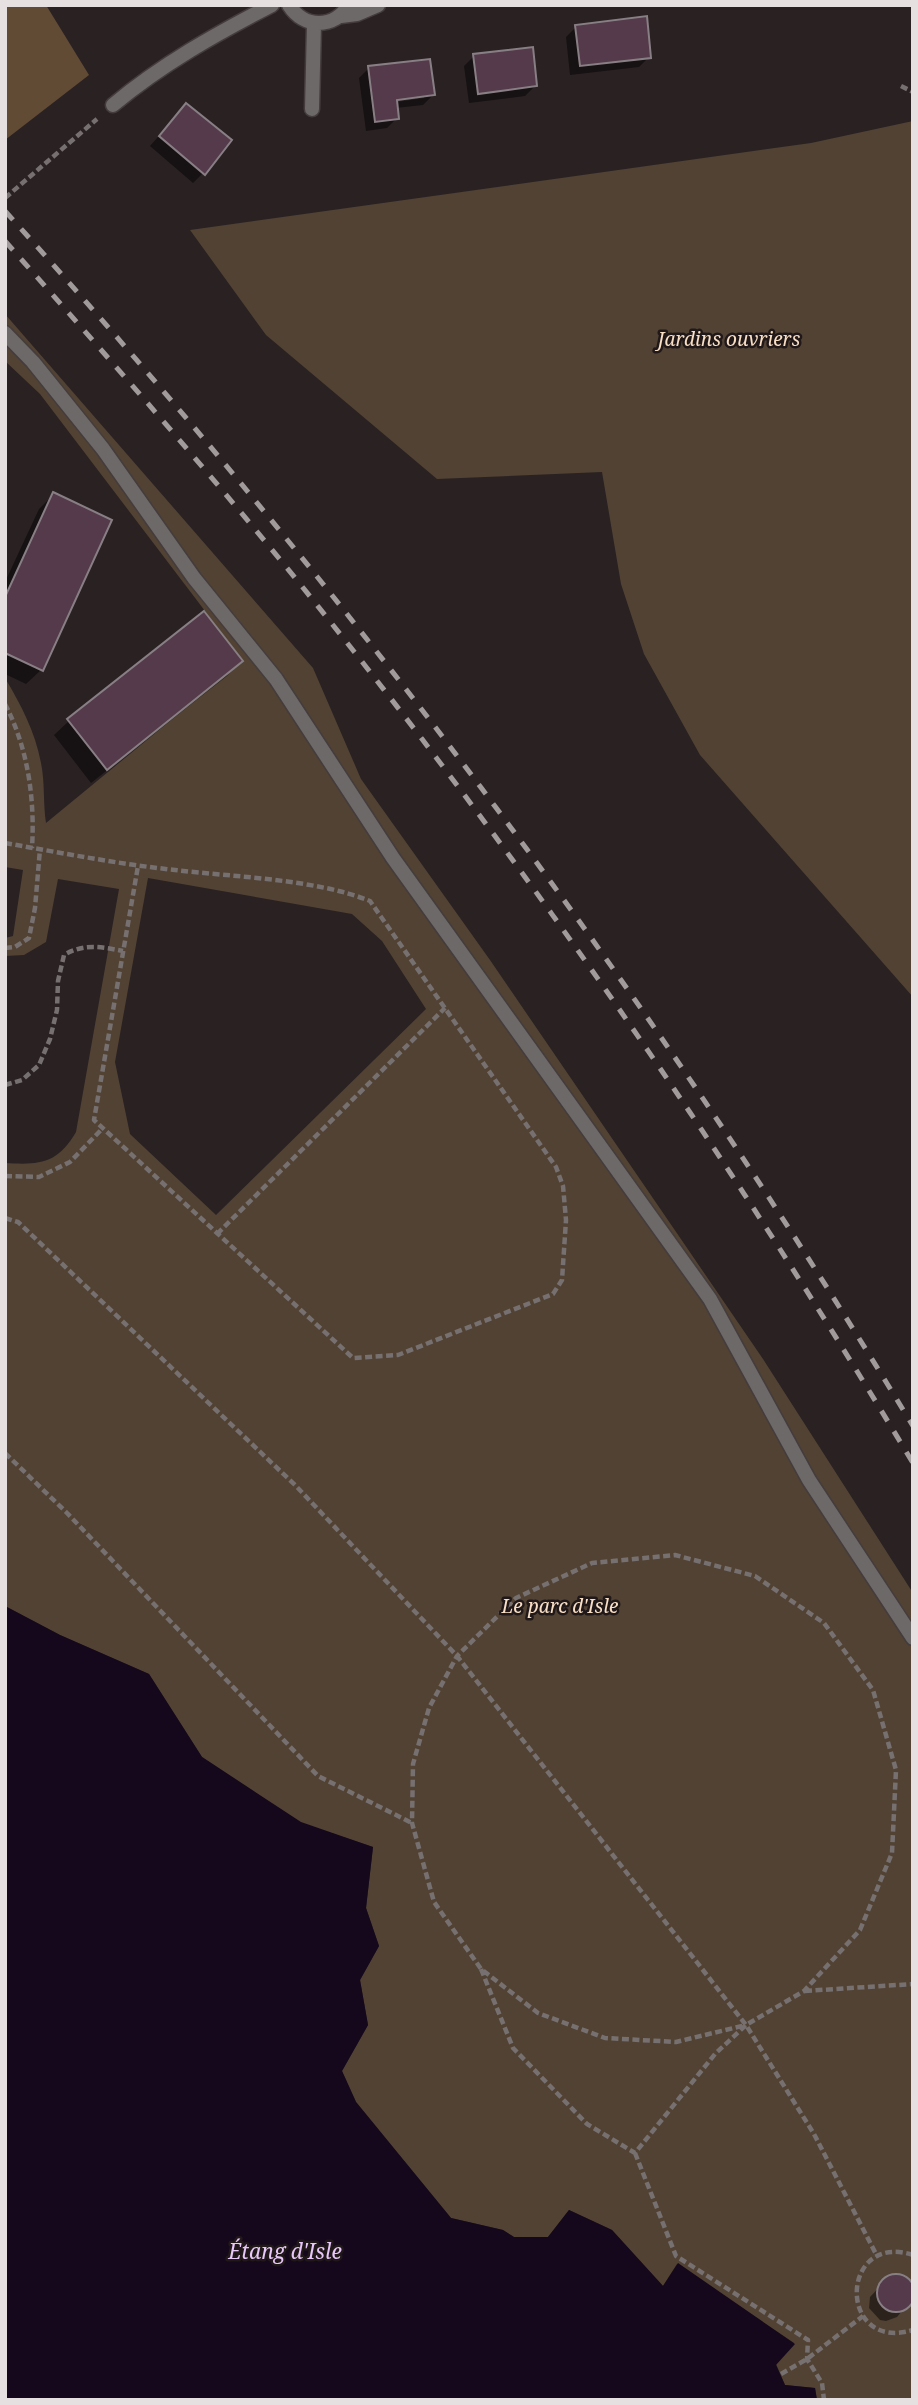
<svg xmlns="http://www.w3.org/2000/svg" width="918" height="2405" font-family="'Noto Serif',serif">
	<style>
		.green { fill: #514233; fill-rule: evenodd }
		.forest { fill: #614b35 }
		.water { fill: #15081c }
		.shadow { fill: #0007; fill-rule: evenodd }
		.building { fill: #543a4a; stroke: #887f84; stroke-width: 2 }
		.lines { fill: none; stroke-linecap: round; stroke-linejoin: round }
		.service-casing { stroke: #443c3d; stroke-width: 17 }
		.minor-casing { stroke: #443c3d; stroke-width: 17 }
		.path { stroke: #777070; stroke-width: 4.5; stroke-dasharray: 7 3.5; stroke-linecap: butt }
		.service { stroke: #6d6968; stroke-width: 14 }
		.minor { stroke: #6d6968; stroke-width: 14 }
		.rail { stroke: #a29b9b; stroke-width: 5; stroke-dasharray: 12 12; stroke-linecap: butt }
		.labels { text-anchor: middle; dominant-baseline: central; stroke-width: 5; stroke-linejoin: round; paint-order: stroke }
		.park-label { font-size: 19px; font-style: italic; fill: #f9dfc5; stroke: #201819 }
		.water-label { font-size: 21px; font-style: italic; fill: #e8c8f9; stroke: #201819 }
	</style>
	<rect width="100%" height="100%" fill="#2a2122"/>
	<path class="green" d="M 913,121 L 913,997 L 700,755 L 644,654 L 621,584 L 602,472 L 437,479 L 266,335 L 190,230 L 811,143 Z
		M 5,314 L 313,668 L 361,779 L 490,960 L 763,1359 L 913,1593 L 913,2400 L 817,2400 L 815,2388 L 785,2385 L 776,2364 L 794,2343 L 677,2264 L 663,2286 L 612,2230 L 569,2210 L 548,2237 L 514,2237 L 503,2230 L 451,2218 L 356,2102 L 342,2071 L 368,2025 L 360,1980 L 379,1946 L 366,1908 L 373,1847 L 301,1823 L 202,1757 L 149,1674 L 60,1635 L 5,1606 L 5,1163 C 40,1165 57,1164 76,1132 L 119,889 L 58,879 L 46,942 L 24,955 L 5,956 L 5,938 L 13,936 L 23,870 L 5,867 L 5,678 C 21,705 35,731 41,763 C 45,782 43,803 46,823 L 243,661 L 40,394 L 5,361 ZM 148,878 L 352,914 L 382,941 L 426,1009 L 216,1215 L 130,1134 L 115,1062 Z"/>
	<path class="forest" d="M 5,5 L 46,5 L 89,75 L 5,140 Z"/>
	<path class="water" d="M 5,1606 L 60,1635 L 149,1674 L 202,1757 L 301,1822 L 373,1847 L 366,1908 L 379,1946 L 360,1980 L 368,2025 L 342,2071 L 356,2102 L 451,2218 L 503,2230 L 514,2237 L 548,2237 L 569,2210 L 612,2230 L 663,2286 L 678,2263 L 795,2344 L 776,2365 L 785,2385 L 815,2388 L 817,2400 L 5,2400 Z"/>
	<path class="shadow" d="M 576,27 L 649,57 L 639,67 L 570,75 L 566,37 Z
		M 474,56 L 535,86 L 525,96 L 469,103 L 464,66 Z
		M 369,68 L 433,95 L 423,105 L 396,108 L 397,118 L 387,128 L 366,131 L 359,78 ZM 424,95 L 424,98 L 389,103 L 388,100 Z
		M 186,105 L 203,173 L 193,183 L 150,146 Z
		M 54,494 L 41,670 L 26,684 L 5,674 L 5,582 L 39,509 Z
		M 241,661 L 227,676 L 91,783 L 54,735 L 69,721 Z
		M 900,2276 L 912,2286 L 913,2298 L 897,2317 L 886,2321 L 880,2320 L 869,2308 L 870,2297 L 888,2278 Z"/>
	<path class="building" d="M 647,16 L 651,58 L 580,66 L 575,25 Z
		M 533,47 L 537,86 L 478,94 L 473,54 Z
		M 430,59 L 435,95 L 397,100 L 399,119 L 375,122 L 368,66 Z
		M 186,103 L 232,140 L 205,175 L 159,136 Z
		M 53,492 L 112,520 L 43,671 L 5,653 L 5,597 Z
		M 204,611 L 243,661 L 107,770 L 67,719 Z
		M877 2293a19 19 0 1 1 38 0a19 19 0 1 1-38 0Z"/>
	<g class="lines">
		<defs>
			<path id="service" d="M 5,333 L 33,362 L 103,449 L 194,578 L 276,679 L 393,858 L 710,1299 L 809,1480 L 913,1638"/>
			<path id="minor" d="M 289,5 C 304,29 334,29 349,5
				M 341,16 L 357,14 L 378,5
				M 113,105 C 162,64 216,34 272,5
				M 312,109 L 314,24"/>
		</defs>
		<use href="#service" class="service-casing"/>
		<use href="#minor" class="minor-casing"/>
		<path class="path" d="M 901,86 L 913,92
			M 5,198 L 97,119
			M 5,704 C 28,748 35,799 32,848
			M 5,843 C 62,853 118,864 175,870 C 234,877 316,879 370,901 L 556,1167 L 563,1186 L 566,1220 L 562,1280 L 553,1294 L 398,1355 L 353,1358 L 94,1120 L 138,866
			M 5,948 L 15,947 L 29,938 L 35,908 L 40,849
			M 5,1085 L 22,1080 L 39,1065 L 50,1039 L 57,1010 L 58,981 L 64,955 C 84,943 102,947 123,951
			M 5,1176 L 39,1177 L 70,1162 L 102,1129
			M 5,1218 L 18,1222 L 295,1485 L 457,1656 L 746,2025 L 814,2134 L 877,2256
			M 217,1234 L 445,1008
			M 5,1453 L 67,1513 L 318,1776 L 412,1823
			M 481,1969 L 513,2048 L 587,2124 L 635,2153 L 715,2054 L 746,2025 L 804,1991 L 860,1930 L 892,1853 L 896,1770 L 873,1690 L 824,1623 L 755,1576 L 675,1555 L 592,1563 L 516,1598 L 457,1656 L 429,1708 L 413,1764 L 412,1823 L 434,1902 L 481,1969 L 538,2013 L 605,2038 L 676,2042 L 746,2025
			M 805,1991 L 913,1984
			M 635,2153 L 676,2256 L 808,2340 L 807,2359 L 822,2383 L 824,2400
			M 913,2255 C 839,2231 837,2353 913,2330
			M 781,2374 L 807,2359 L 863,2316"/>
		<use href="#service" class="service"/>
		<use href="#minor" class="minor"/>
		<path class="rail" d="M 5,211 C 346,588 649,991 913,1426
			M 5,241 C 105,354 205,467 300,584 C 525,862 729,1157 913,1463"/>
	</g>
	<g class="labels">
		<g class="park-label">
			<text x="729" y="339">Jardins ouvriers</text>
			<text x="560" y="1606">Le parc d'Isle</text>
		</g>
		<g class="water-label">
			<text x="285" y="2251">Étang d'Isle</text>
		</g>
	</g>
	<rect width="918" height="2405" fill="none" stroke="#e6e0e0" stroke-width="14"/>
</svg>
